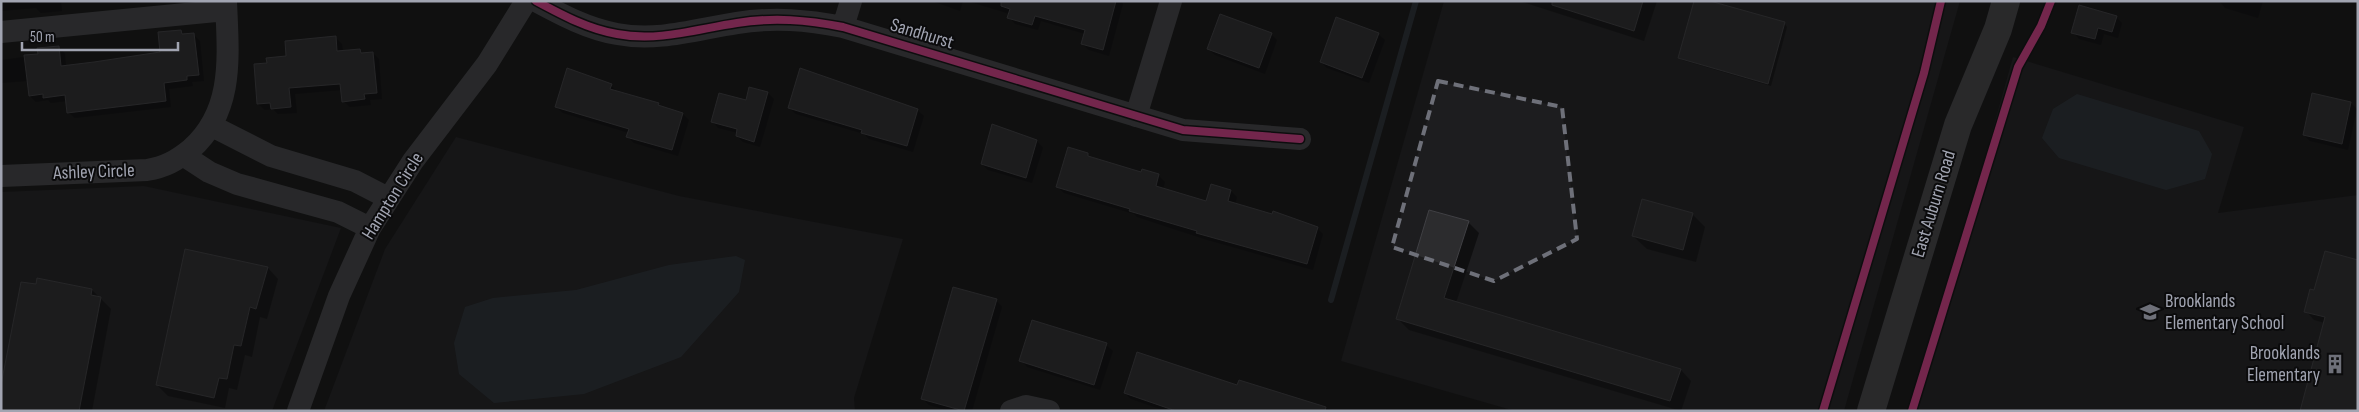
<svg xmlns="http://www.w3.org/2000/svg" width="2359" height="412" font-family="'Sofia Sans Condensed',sans-serif">
	<style>
		.built { fill: #1d1d1f }
		.water { fill: #293037 }
		.shadow { fill: #0007 }
		.lines { fill: none; stroke-linecap: round; stroke-linejoin: round }
		.stream { stroke: #293037; stroke-width: 6 }
		.building { fill: #2c2c2e; stroke: #404044 }
		.minor { stroke: #454649; stroke-width: 22 }
		.major { stroke: #47474b; stroke-width: 28 }
		.cycleway-casing { stroke: #0b0b0c; stroke-width: 11 }
		.cycleway { stroke: #ea4096; stroke-width: 8 }
		.marked { fill: none; stroke: #6e7079; stroke-width: 4; stroke-dasharray: 10 6; stroke-linejoin: round }
		.labels { text-anchor: middle; dominant-baseline: central; stroke-width: 4; stroke-linejoin: round; paint-order: stroke }
		.street-label { font-size: 19px; fill: #a1a4b1; stroke: #0b0b0c }
		.poi-label { font-size: 19px; fill: #a1a4b1; stroke: #0b0b0c; text-anchor: start }
	</style>
	<rect width="100%" height="100%" fill="#101011"/>
	<path class="built" d="M 1444,1 L 1960,1 L 1844,411 L 1515,411 L 1341,361 Z
		M 2013,57 L 2244,127 L 2218,213 L 2358,195 L 2358,411 L 1914,411 Z
		M 456,137 L 679,196 L 903,239 L 854,398 L 855,411 L 324,411 L 385,249 Z
		M 144,186 L 341,228 L 272,411 L 1,411 L 1,192 Z"/>
	<path class="water" d="M 2077,94 L 2199,131 L 2212,154 L 2205,179 L 2166,190 L 2059,158 L 2042,138 L 2053,109 Z
		M 736,256 L 745,260 L 739,292 L 681,357 L 584,394 L 494,403 L 459,374 L 454,343 L 465,307 L 493,298 L 576,290 L 669,265 Z"/>
	<path class="shadow" d="M 1,1 L 61,1 L 62,11 L 41,13 L 36,8 L 1,11 Z
		M 932,1 L 963,1 L 960,11 Z
		M 967,1 L 1121,1 L 1123,4 L 1109,56 L 1089,50 L 1082,44 L 1085,34 L 1041,21 L 1038,30 L 1015,24 L 1009,17 L 1010,14 Z
		M 1519,1 L 1657,1 L 1644,41 Z
		M 2219,1 L 2263,1 L 2258,18 L 2225,8 Z
		M 2116,17 L 2122,23 L 2118,38 L 2104,34 L 2101,45 L 2079,39 L 2073,32 Z
		M 1785,24 L 1787,27 L 1771,86 L 1682,60 L 1679,57 Z
		M 181,31 L 185,35 L 193,34 L 200,41 L 204,81 L 192,82 L 193,86 L 169,89 L 171,107 L 75,118 L 68,112 L 67,101 L 51,103 L 48,100 L 36,102 L 30,96 L 28,81 L 1,83 L 1,60 L 39,55 L 59,47 L 65,54 L 66,66 L 161,53 Z
		M 1271,34 L 1277,40 L 1265,74 L 1215,55 L 1208,49 Z
		M 1378,34 L 1385,40 L 1369,83 L 1327,68 L 1321,62 Z
		M 335,37 L 342,44 L 343,52 L 360,50 L 364,54 L 373,53 L 379,59 L 382,99 L 370,100 L 371,105 L 350,107 L 343,101 L 342,90 L 295,94 L 297,113 L 278,114 L 273,109 L 265,110 L 258,104 L 268,64 Z
		M 823,79 L 917,110 L 924,116 L 913,152 L 869,139 L 864,134 L 796,114 L 789,108 Z
		M 611,85 L 617,92 L 658,104 L 662,108 L 683,114 L 689,120 L 678,156 L 634,143 L 628,137 L 629,133 L 563,113 L 556,107 Z
		M 768,93 L 774,99 L 760,147 L 743,142 L 737,136 L 738,133 L 718,128 L 712,121 L 746,102 Z
		M 2351,103 L 2357,109 L 2348,150 L 2310,141 L 2304,135 Z
		M 1016,135 L 1037,141 L 1043,148 L 1032,183 L 988,170 L 982,164 Z
		M 1088,154 L 1091,158 L 1142,173 L 1159,176 L 1165,182 L 1163,189 L 1207,203 L 1231,191 L 1237,197 L 1235,205 L 1317,228 L 1323,234 L 1313,270 L 1204,239 L 1137,217 L 1134,214 L 1064,193 L 1058,187 Z
		M 1692,214 L 1705,227 L 1696,262 L 1647,249 L 1633,236 Z
		M 1468,222 L 1479,233 L 1456,303 L 1681,370 L 1691,381 L 1681,411 L 1409,330 L 1398,319 Z
		M 2358,261 L 2325,323 L 2314,320 L 2306,311 L 2315,292 Z
		M 268,268 L 278,279 L 267,319 L 260,317 L 252,357 L 245,355 L 237,390 L 229,388 L 225,408 L 168,396 L 157,385 Z
		M 36,286 L 92,290 L 111,309 L 92,411 L 1,411 Z
		M 996,300 L 1002,307 L 972,411 L 950,411 L 929,405 L 922,398 Z
		M 1106,345 L 1113,351 L 1100,390 L 1027,367 L 1021,360 Z
		M 1240,382 L 1335,411 L 1166,411 L 1131,399 L 1125,393 L 1238,387 Z"/>
	<g class="lines">
		<path class="stream" d="M 1331,300 L 1416,1"/>
	</g>
	<path class="building" d="M 1001,1 L 1116,1 L 1103,50 L 1081,44 L 1085,30 L 1035,16 L 1032,25 L 1007,18 L 1010,9 L 1001,6 Z
		M 1552,1 L 1643,1 L 1634,31 L 1552,5 Z
		M 1694,1 L 1710,1 L 1785,22 L 1768,84 L 1678,58 Z
		M 2079,5 L 2117,16 L 2112,32 L 2098,28 L 2095,39 L 2071,33 Z
		M 1220,14 L 1272,33 L 1259,68 L 1207,49 Z
		M 1336,17 L 1379,33 L 1362,78 L 1320,62 Z
		M 181,30 L 182,34 L 194,33 L 199,75 L 187,76 L 187,80 L 164,83 L 166,101 L 67,113 L 65,95 L 43,98 L 43,94 L 29,96 L 24,55 L 38,54 L 37,48 L 59,46 L 61,66 L 94,62 L 160,52 L 158,32 Z
		M 336,36 L 337,51 L 360,49 L 361,53 L 373,52 L 377,93 L 364,94 L 365,99 L 342,102 L 340,84 L 289,88 L 291,107 L 271,109 L 270,103 L 257,104 L 254,64 L 267,63 L 266,58 L 286,56 L 285,41 Z
		M 567,68 L 612,84 L 610,89 L 659,103 L 658,105 L 683,113 L 672,150 L 626,137 L 629,129 L 555,107 Z
		M 800,68 L 918,109 L 907,146 L 861,133 L 862,130 L 788,108 Z
		M 749,87 L 768,92 L 754,142 L 736,136 L 737,129 L 711,122 L 719,93 L 746,100 Z
		M 2312,93 L 2351,102 L 2342,144 L 2303,135 Z
		M 992,124 L 1037,140 L 1026,178 L 981,164 Z
		M 1068,147 L 1088,153 L 1088,156 L 1141,172 L 1142,169 L 1159,174 L 1156,186 L 1206,201 L 1211,184 L 1231,190 L 1228,201 L 1272,214 L 1273,211 L 1318,227 L 1307,264 L 1196,233 L 1197,231 L 1129,211 L 1130,209 L 1056,187 Z
		M 1642,199 L 1693,213 L 1683,250 L 1632,236 Z
		M 1429,210 L 1469,221 L 1444,298 L 1681,369 L 1670,401 L 1396,319 Z
		M 185,249 L 268,267 L 256,309 L 250,307 L 241,346 L 234,345 L 227,379 L 219,378 L 214,398 L 156,385 Z
		M 2325,251 L 2358,260 L 2358,411 L 2300,411 L 2325,317 L 2304,312 L 2310,289 L 2314,290 Z
		M 37,278 L 92,289 L 91,295 L 101,297 L 79,411 L 1,411 L 1,385 L 21,282 L 36,284 Z
		M 953,287 L 997,299 L 964,411 L 921,399 Z
		M 1032,320 L 1107,343 L 1094,385 L 1019,361 Z
		M 1137,352 L 1237,385 L 1239,380 L 1326,407 L 1325,411 L 1176,411 L 1124,393 Z"/>
	<g class="lines">
		<path class="minor" d="M 536,1 C 562,15 588,29 617,34 C 658,42 697,29 737,23 C 774,17 807,20 843,27 L 1183,130 L 1300,139
			M 843,27 L 851,1
			M 1,32 L 226,10
			M 1136,116 L 1171,1
			M 212,126 L 271,156 L 355,181 L 388,198
			M 183,155 L 209,172 L 237,184 L 338,212 L 370,228
			M 1,176 L 147,170 C 165,167 176,161 191,149 C 235,110 228,55 226,1
			M 298,411 L 339,296 L 370,228 L 413,161 L 487,64 L 526,1
			M 1011,411 L 1026,406 L 1049,411"/>
		<path class="major" d="M 1871,411 L 1958,125 L 1998,29 L 2006,1"/>
		<defs>
			<path id="cycleway" d="M 536,1 C 562,15 588,29 617,34 C 658,42 697,29 737,23 C 774,17 807,20 843,27 L 1183,130 L 1300,139
				M 1823,411 L 1924,73 L 1941,1
				M 1912,411 L 2018,67 L 2041,26 L 2051,1"/>
		</defs>
		<use href="#cycleway" class="cycleway-casing"/>
		<use href="#cycleway" class="cycleway"/>
	</g>
	<path d="M0 0H2359V412H0ZM 1438,81 L 1562,107 L 1577,239 L 1494,281 L 1392,247 Z" fill="#101011" fill-opacity=".55" fill-rule="evenodd"/>
	<path class="marked" d="M 1438,81 L 1562,107 L 1577,239 L 1494,281 L 1392,247 Z"/>
	<defs>
		<symbol id="school-bare" viewBox="-9 -9 18 18"><path d="M0-5L7-2L0 1L-7-2ZM-4 1L0 2.5L4 1V4Q0 6-4 4Z" fill="#6e7079" stroke="#0b0b0c" stroke-width="2.5" paint-order="stroke"/></symbol>
		<symbol id="building-bare" viewBox="-9 -9 18 18"><path d="M-4-6H4V6H1V3H-1V6H-4ZM-2.5-4.3h1.7v1.8h-1.7ZM.8-4.3h1.7v1.8H.8ZM-2.5-1h1.7V.8h-1.7ZM.8-1h1.7V.8H.8Z" fill="#6e7079" stroke="#0b0b0c" stroke-width="2.5" paint-order="stroke"/></symbol>
	</defs>
	<g fill-rule="evenodd">
		<use href="#school-bare" x="2136" y="298" width="28" height="28"/>
		<use href="#building-bare" x="2321" y="350" width="28" height="28"/>
	</g>
	<g class="labels">
		<g class="street-label">
			<text transform="translate(922 34) rotate(17)">Sandhurst</text>
			<text transform="translate(94 172) rotate(-2)">Ashley Circle</text>
			<text transform="translate(393 196) rotate(-58)">Hampton Circle</text>
			<text transform="translate(1934 204) rotate(-73)">East Auburn Road</text>
		</g>
		<g class="poi-label">
			<text x="2165" y="301">Brooklands<tspan x="2165" dy="22">Elementary School</tspan></text>
			<text x="2320" y="353" text-anchor="end">Brooklands<tspan x="2320" dy="22">Elementary</tspan></text>
		</g>
	</g>
	<rect width="2359" height="412" fill="none" stroke="#a1a4b1" stroke-width="5"/>
	<path d="M22 42v8h156v-8" fill="none" stroke="#a1a4b1" stroke-width="2.5"/>
	<text x="30" y="42" font-size="15" fill="#a1a4b1" stroke="#0b0b0c" stroke-width="4" paint-order="stroke">50 m</text>
</svg>
